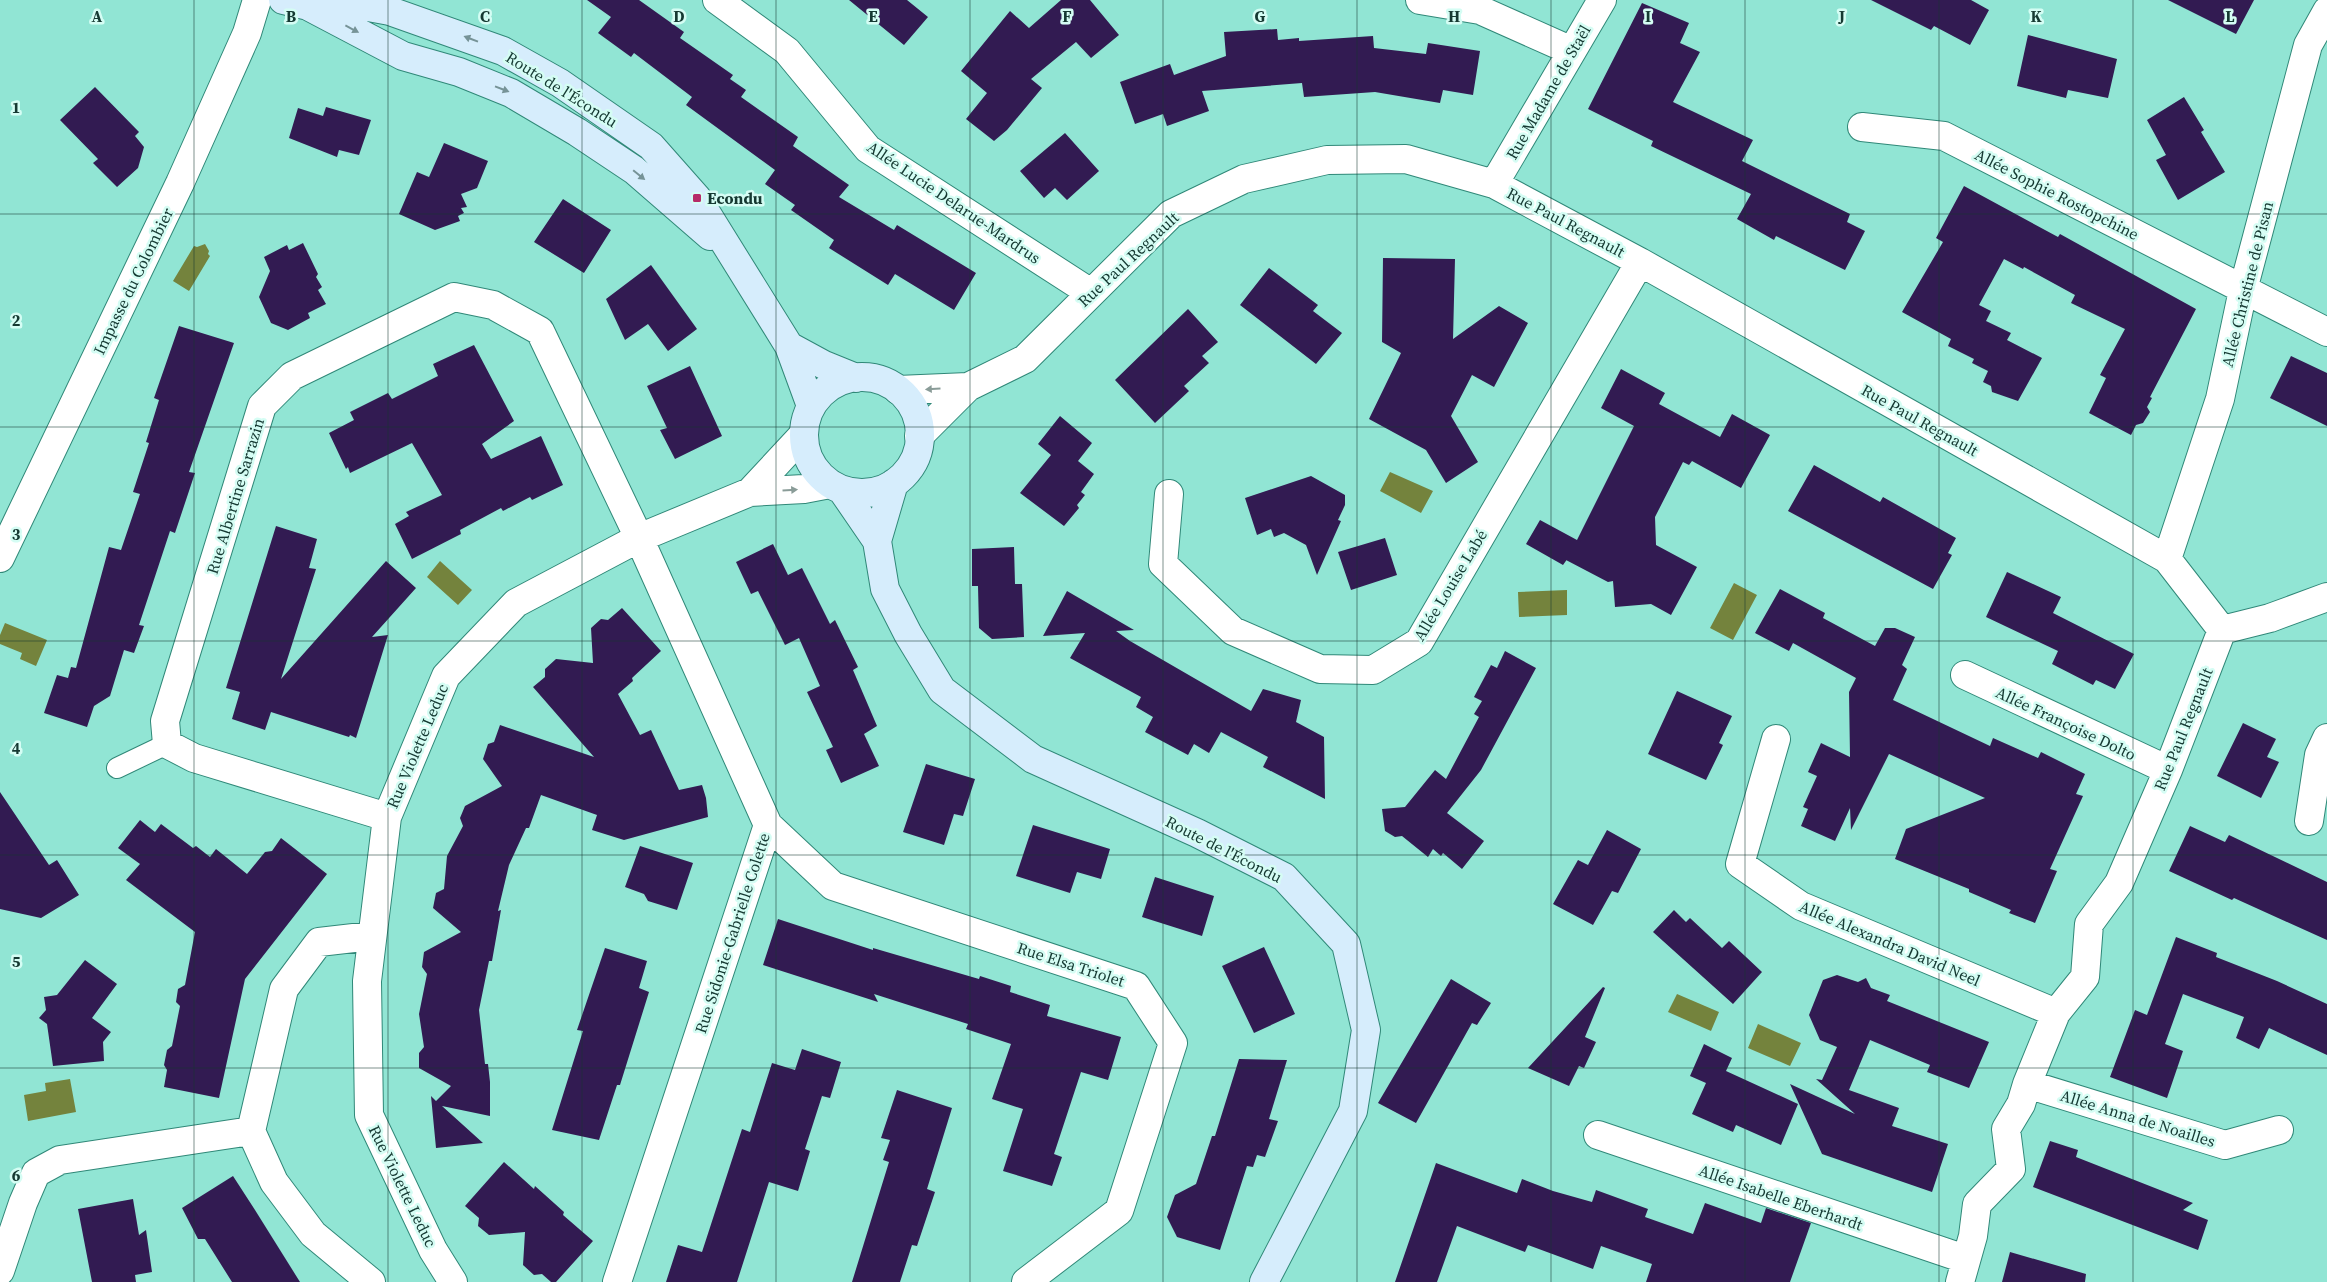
<svg xmlns="http://www.w3.org/2000/svg" width="2327" height="1282" font-family="'Source Serif 4',serif">
	<style>
		.water { fill: #74833d }
		.building { fill: #321b52 }
		.lines { fill: none; stroke-linecap: round; stroke-linejoin: round }
		.lane-casing { stroke: #308878; stroke-width: 22 }
		.street-casing { stroke: #308878; stroke-width: 30 }
		.secondary-casing { stroke: #308878; stroke-width: 30 }
		.lane { stroke: #fff; stroke-width: 20 }
		.street { stroke: #fff; stroke-width: 28 }
		.secondary { stroke: #d6edfc; stroke-width: 28 }
		.oneway { fill: #769397 }
		.oneway2 { fill: #8a9c98 }
		.grid { fill: none; stroke: #153932; stroke-width: 1; stroke-opacity: 0.55 }
		.poi-dot { fill: #b62c68; stroke: #d5fdf4; stroke-width: 2 }
		.labels { text-anchor: middle; dominant-baseline: central; stroke-width: 5; stroke-linejoin: round; paint-order: stroke }
		.street-label { font-size: 16px; fill: #153932; stroke: #d5fdf4 }
		.poi-label { font-size: 16px; font-weight: bold; fill: #153932; stroke: #d5fdf4; text-anchor: start }
		.grid-label { font-size: 16px; text-anchor: middle; font-weight: bold; fill: #153932; stroke: #d5fdf4; stroke-width: 5; stroke-linejoin: round; paint-order: stroke }
	</style>
	<rect width="100%" height="100%" fill="#91e5d4"/>
	<path class="water" d="M 205,244 L 209,251 L 208,254 L 210,256 L 189,291 L 173,281 L 194,246 L 197,247 Z
		M 1390,472 L 1433,491 L 1421,513 L 1380,491 Z
		M 440,561 L 472,590 L 458,605 L 427,577 Z
		M 1734,583 L 1757,595 L 1733,640 L 1710,628 Z
		M 1567,590 L 1567,615 L 1519,617 L 1518,592 Z
		M 5,623 L 47,640 L 36,666 L 20,659 L 22,653 L 0,644 L 0,635 Z
		M 1677,994 L 1719,1012 L 1711,1031 L 1668,1012 Z
		M 1758,1024 L 1801,1043 L 1790,1066 L 1748,1048 Z
		M 70,1079 L 76,1112 L 28,1121 L 24,1095 L 46,1091 L 45,1083 Z"/>
	<path class="building" d="M 587,0 L 639,0 L 684,32 L 680,38 L 733,75 L 730,79 L 746,90 L 741,97 L 798,137 L 793,146 L 849,185 L 839,197 L 894,230 L 897,225 L 976,273 L 954,310 L 895,274 L 888,285 L 829,248 L 834,240 L 791,210 L 795,205 L 765,184 L 775,170 L 686,105 L 692,97 L 634,53 L 631,57 L 598,33 L 611,17 Z
		M 849,0 L 907,0 L 928,17 L 904,45 Z
		M 1061,0 L 1090,0 L 1119,35 L 1091,58 L 1076,42 L 1031,79 L 1042,88 L 1007,130 L 994,141 L 966,119 L 987,93 L 961,71 L 1010,11 L 1029,28 Z
		M 1871,0 L 1971,0 L 1989,10 L 1970,45 L 1934,26 L 1931,30 Z
		M 2168,0 L 2254,0 L 2236,34 Z
		M 1642,3 L 1689,23 L 1680,43 L 1700,52 L 1673,102 L 1753,140 L 1742,161 L 1850,214 L 1847,222 L 1865,231 L 1845,270 L 1776,236 L 1774,240 L 1737,219 L 1751,194 L 1651,146 L 1653,141 L 1588,109 Z
		M 1277,29 L 1278,40 L 1299,38 L 1299,41 L 1373,36 L 1374,48 L 1426,54 L 1428,43 L 1480,51 L 1473,95 L 1443,90 L 1440,103 L 1375,92 L 1304,97 L 1302,83 L 1202,91 L 1209,111 L 1167,126 L 1163,114 L 1135,124 L 1120,82 L 1170,64 L 1174,75 L 1226,56 L 1224,32 Z
		M 2028,35 L 2117,59 L 2108,98 L 2068,90 L 2066,98 L 2017,86 Z
		M 95,87 L 139,132 L 135,136 L 144,147 L 138,168 L 117,187 L 93,163 L 98,159 L 60,120 Z
		M 2184,97 L 2204,130 L 2201,132 L 2225,172 L 2178,200 L 2156,160 L 2166,155 L 2147,120 Z
		M 326,107 L 371,120 L 359,155 L 339,150 L 337,157 L 289,138 L 298,108 L 323,116 Z
		M 1065,133 L 1099,171 L 1067,200 L 1055,188 L 1044,198 L 1020,171 Z
		M 444,143 L 488,161 L 477,188 L 461,194 L 467,207 L 461,208 L 464,213 L 458,216 L 460,221 L 435,230 L 399,214 L 417,172 L 429,177 Z
		M 1964,186 L 2058,237 L 2060,234 L 2196,309 L 2150,397 L 2152,398 L 2147,407 L 2150,412 L 2143,423 L 2136,425 L 2131,435 L 2089,413 L 2106,378 L 2100,375 L 2125,329 L 2071,303 L 2075,295 L 2024,267 L 2023,269 L 2004,259 L 1979,305 L 1991,311 L 1986,321 L 2011,333 L 2007,340 L 2042,358 L 2018,401 L 1992,392 L 1991,386 L 1983,382 L 1988,371 L 1972,363 L 1974,359 L 1948,346 L 1951,339 L 1902,312 L 1943,242 L 1936,238 Z
		M 563,199 L 611,230 L 584,273 L 534,242 Z
		M 303,243 L 318,274 L 316,277 L 322,287 L 318,290 L 326,304 L 308,313 L 310,318 L 288,330 L 271,323 L 259,297 L 270,271 L 264,257 L 287,245 L 289,250 Z
		M 1383,258 L 1455,259 L 1453,339 L 1499,306 L 1528,323 L 1494,387 L 1472,375 L 1451,416 L 1478,462 L 1446,483 L 1426,450 L 1369,419 L 1401,353 L 1382,342 Z
		M 651,265 L 697,329 L 668,351 L 648,324 L 625,340 L 606,299 Z
		M 1269,268 L 1318,305 L 1313,311 L 1342,333 L 1316,364 L 1240,305 Z
		M 1188,309 L 1218,342 L 1202,356 L 1209,363 L 1184,386 L 1189,391 L 1155,423 L 1115,380 Z
		M 179,326 L 234,343 L 189,472 L 195,473 L 175,533 L 170,531 L 139,625 L 144,626 L 134,653 L 124,650 L 110,696 L 94,706 L 87,727 L 44,713 L 57,675 L 68,678 L 71,667 L 76,668 L 109,547 L 121,550 L 140,494 L 133,492 L 149,443 L 146,442 L 159,400 L 154,398 Z
		M 474,345 L 514,421 L 482,444 L 491,459 L 541,436 L 563,485 L 532,500 L 530,497 L 503,511 L 501,508 L 460,530 L 461,534 L 412,559 L 395,524 L 409,516 L 406,512 L 442,495 L 412,443 L 350,473 L 348,467 L 346,469 L 329,433 L 354,420 L 350,412 L 388,393 L 392,399 L 438,376 L 433,364 Z
		M 2291,356 L 2327,373 L 2327,426 L 2270,398 Z
		M 690,366 L 722,436 L 675,459 L 660,430 L 667,428 L 647,386 Z
		M 1621,369 L 1665,393 L 1659,404 L 1720,437 L 1732,414 L 1770,435 L 1741,488 L 1692,461 L 1689,465 L 1683,462 L 1655,517 L 1656,545 L 1697,567 L 1671,615 L 1651,604 L 1615,607 L 1613,581 L 1608,582 L 1566,560 L 1568,558 L 1563,565 L 1526,544 L 1540,520 L 1577,540 L 1634,426 L 1601,408 Z
		M 1060,416 L 1092,443 L 1078,461 L 1094,474 L 1081,492 L 1085,495 L 1077,505 L 1079,508 L 1064,526 L 1020,493 L 1051,455 L 1038,444 Z
		M 1814,465 L 1880,502 L 1883,497 L 1956,538 L 1948,553 L 1952,555 L 1933,589 L 1788,511 Z
		M 1311,476 L 1345,495 L 1345,505 L 1338,520 L 1341,521 L 1317,575 L 1306,545 L 1284,533 L 1274,537 L 1271,529 L 1257,535 L 1245,498 Z
		M 276,526 L 317,539 L 309,568 L 316,569 L 281,679 L 386,561 L 416,588 L 372,637 L 388,635 L 356,738 L 350,735 L 349,737 L 271,712 L 265,730 L 232,719 L 240,692 L 226,688 Z
		M 1385,538 L 1397,575 L 1351,590 L 1338,552 Z
		M 773,544 L 788,575 L 802,568 L 830,624 L 835,620 L 858,667 L 853,670 L 877,726 L 864,734 L 879,766 L 841,783 L 826,750 L 833,747 L 807,692 L 820,686 L 799,638 L 785,645 L 758,591 L 751,594 L 736,562 Z
		M 1014,547 L 1015,584 L 1022,584 L 1024,637 L 992,639 L 979,628 L 978,586 L 972,586 L 972,549 Z
		M 2007,572 L 2061,597 L 2053,613 L 2134,654 L 2115,689 L 2096,680 L 2093,685 L 2052,664 L 2058,651 L 1986,617 Z
		M 1780,589 L 1825,613 L 1823,618 L 1875,646 L 1885,628 L 1895,628 L 1915,637 L 1902,665 L 1907,669 L 1893,700 L 1990,746 L 1993,738 L 2038,758 L 2041,752 L 2085,774 L 2076,794 L 2083,796 L 2050,869 L 2057,871 L 2035,923 L 2009,913 L 2011,910 L 1969,892 L 1969,889 L 1895,859 L 1906,829 L 1985,798 L 1889,754 L 1851,830 L 1850,808 L 1835,841 L 1801,826 L 1808,809 L 1803,807 L 1817,776 L 1808,772 L 1821,743 L 1850,757 L 1849,692 L 1856,678 L 1793,643 L 1789,651 L 1755,633 Z
		M 1067,591 L 1134,630 L 1116,631 L 1130,641 L 1251,711 L 1263,689 L 1301,700 L 1296,722 L 1324,737 L 1325,799 L 1263,767 L 1268,757 L 1221,732 L 1209,753 L 1194,744 L 1188,755 L 1145,732 L 1153,717 L 1136,707 L 1141,697 L 1070,658 L 1085,633 L 1043,636 Z
		M 622,608 L 661,651 L 632,678 L 633,681 L 618,694 L 640,735 L 651,730 L 679,790 L 702,785 L 706,798 L 708,817 L 624,840 L 592,830 L 597,815 L 541,795 L 529,828 L 526,828 L 509,865 L 498,911 L 501,910 L 492,961 L 489,961 L 479,1010 L 485,1064 L 488,1064 L 490,1082 L 490,1116 L 442,1106 L 483,1143 L 436,1148 L 431,1096 L 436,1101 L 451,1086 L 419,1068 L 419,1053 L 424,1047 L 419,1014 L 427,974 L 422,967 L 424,952 L 461,932 L 433,908 L 436,893 L 444,889 L 447,856 L 463,826 L 460,818 L 465,806 L 502,786 L 483,759 L 488,744 L 494,742 L 500,725 L 594,757 L 533,687 L 545,677 L 545,669 L 556,659 L 593,663 L 591,628 L 601,619 L 608,620 Z
		M 1505,651 L 1536,668 L 1481,770 L 1447,813 L 1484,841 L 1462,869 L 1443,853 L 1441,856 L 1433,849 L 1428,857 L 1402,836 L 1395,837 L 1385,831 L 1382,809 L 1405,807 L 1435,770 L 1446,779 L 1479,717 L 1474,714 L 1482,701 L 1474,697 L 1491,665 L 1497,668 Z
		M 1677,691 L 1732,716 L 1719,743 L 1723,745 L 1706,780 L 1648,754 Z
		M 2243,723 L 2276,739 L 2267,757 L 2279,762 L 2261,798 L 2217,776 Z
		M 926,764 L 975,779 L 963,816 L 954,814 L 944,845 L 903,832 Z
		M 0,792 L 49,865 L 57,860 L 79,895 L 41,918 L 0,909 Z
		M 140,820 L 155,832 L 161,824 L 193,848 L 196,846 L 210,857 L 216,849 L 247,874 L 265,852 L 272,851 L 281,838 L 327,874 L 245,979 L 219,1098 L 164,1087 L 167,1070 L 164,1065 L 167,1050 L 172,1046 L 180,1006 L 176,1002 L 178,989 L 185,985 L 195,932 L 126,880 L 140,864 L 118,848 Z
		M 1033,825 L 1110,849 L 1101,879 L 1077,872 L 1070,893 L 1016,876 Z
		M 2190,826 L 2225,842 L 2229,835 L 2327,882 L 2327,940 L 2234,898 L 2232,900 L 2169,871 Z
		M 1607,830 L 1641,849 L 1618,893 L 1612,891 L 1593,925 L 1553,904 L 1578,860 L 1588,865 Z
		M 640,846 L 693,863 L 677,910 L 648,901 L 644,894 L 625,887 Z
		M 1155,877 L 1214,896 L 1202,936 L 1142,917 Z
		M 1674,910 L 1686,922 L 1690,918 L 1722,948 L 1729,941 L 1762,972 L 1733,1004 L 1653,932 Z
		M 778,919 L 873,950 L 873,948 L 979,979 L 980,976 L 1011,986 L 1010,992 L 1050,1005 L 1047,1016 L 1121,1037 L 1108,1080 L 1081,1072 L 1054,1154 L 1062,1157 L 1052,1186 L 1003,1171 L 1023,1109 L 992,1099 L 1011,1044 L 966,1029 L 968,1024 L 874,994 L 878,1002 L 763,965 Z
		M 2176,937 L 2217,953 L 2216,957 L 2277,981 L 2327,1004 L 2327,1055 L 2269,1028 L 2259,1049 L 2236,1038 L 2244,1017 L 2183,994 L 2165,1044 L 2183,1051 L 2167,1098 L 2110,1077 L 2135,1010 L 2147,1015 Z
		M 1264,947 L 1295,1014 L 1254,1033 L 1222,966 Z
		M 605,948 L 647,961 L 639,988 L 649,992 L 620,1085 L 617,1085 L 599,1140 L 552,1130 L 583,1031 L 577,1030 Z
		M 85,960 L 117,984 L 92,1018 L 111,1032 L 103,1042 L 104,1061 L 53,1066 L 47,1024 L 39,1018 L 46,1010 L 44,997 L 57,995 Z
		M 1837,975 L 1858,982 L 1866,978 L 1871,988 L 1890,995 L 1887,1001 L 1989,1042 L 1969,1088 L 1927,1072 L 1930,1065 L 1870,1040 L 1849,1090 L 1899,1108 L 1892,1126 L 1948,1144 L 1932,1192 L 1822,1154 L 1790,1084 L 1855,1114 L 1816,1079 L 1822,1080 L 1837,1047 L 1820,1040 L 1809,1015 L 1823,980 Z
		M 1451,979 L 1491,1003 L 1477,1025 L 1472,1023 L 1416,1123 L 1378,1103 Z
		M 1603,987 L 1605,988 L 1585,1037 L 1596,1042 L 1584,1068 L 1579,1066 L 1569,1086 L 1528,1068 Z
		M 1704,1044 L 1732,1058 L 1726,1071 L 1798,1104 L 1781,1145 L 1736,1125 L 1733,1132 L 1692,1114 L 1706,1083 L 1690,1076 Z
		M 802,1049 L 841,1062 L 830,1098 L 822,1096 L 805,1149 L 810,1151 L 798,1191 L 769,1182 L 737,1282 L 666,1282 L 678,1245 L 702,1252 L 742,1129 L 750,1132 L 772,1063 L 795,1070 Z
		M 1239,1059 L 1287,1060 L 1269,1119 L 1278,1121 L 1265,1157 L 1257,1155 L 1253,1167 L 1247,1166 L 1220,1250 L 1177,1237 L 1167,1217 L 1175,1195 L 1196,1184 L 1212,1136 L 1215,1136 Z
		M 897,1090 L 952,1108 L 927,1189 L 935,1192 L 917,1246 L 912,1245 L 900,1282 L 852,1282 L 889,1162 L 883,1160 L 890,1140 L 881,1138 Z
		M 2050,1141 L 2078,1150 L 2076,1157 L 2193,1203 L 2183,1210 L 2208,1220 L 2198,1250 L 2033,1187 Z
		M 504,1162 L 534,1189 L 535,1186 L 564,1212 L 563,1215 L 593,1241 L 556,1282 L 551,1282 L 542,1274 L 534,1275 L 523,1265 L 525,1232 L 489,1235 L 478,1226 L 479,1218 L 465,1206 Z
		M 1436,1163 L 1517,1193 L 1522,1179 L 1553,1191 L 1592,1202 L 1596,1190 L 1648,1209 L 1645,1217 L 1693,1234 L 1705,1203 L 1761,1223 L 1766,1208 L 1811,1223 L 1790,1282 L 1646,1282 L 1652,1264 L 1601,1246 L 1593,1269 L 1528,1245 L 1525,1252 L 1457,1226 L 1437,1282 L 1395,1282 Z
		M 233,1176 L 255,1210 L 300,1282 L 232,1282 L 205,1239 L 198,1239 L 182,1208 Z
		M 133,1199 L 139,1235 L 146,1230 L 152,1272 L 135,1275 L 136,1282 L 92,1282 L 78,1209 Z
		M 2010,1252 L 2086,1274 L 2085,1282 L 2002,1282 Z"/>
	<g class="lines">
		<defs>
			<path id="lane" d="M 117,768 L 167,744"/>
			<path id="street" d="M 717,0 L 787,51 L 868,149 L 1091,293
				M 1420,0 L 1480,10 L 1572,51
				M 1862,127 L 1944,136 L 2327,332
				M 1494,184 L 1602,0
				M 898,390 L 968,387
				M 919,436 L 968,387 L 1025,359 L 1171,214 L 1244,179 L 1327,160 L 1406,159 L 1494,184 L 1640,262 L 2167,559 L 2222,630
				M 750,492 L 803,435
				M 1169,494 L 1163,564 L 1233,631 L 1320,669 L 1373,670 L 1419,642 L 1640,262
				M 0,558 L 180,183 L 247,33 L 257,0
				M 2167,559 L 2220,399 L 2243,290 L 2308,45 L 2327,11
				M 2222,630 L 2270,618 L 2327,597
				M 1965,675 L 2168,770
				M 1776,739 L 1740,864 L 1801,906 L 2056,1013
				M 387,817 L 194,758 L 167,744 L 165,721 L 262,406 L 292,376 L 454,297 L 493,305 L 540,331 L 639,538 L 516,603 L 446,676 L 387,817 L 367,981 L 369,1115 L 433,1250 L 453,1282
				M 2309,821 L 2319,755 L 2327,738
				M 768,825 L 833,886 L 1136,986 L 1173,1043 L 1119,1211 L 1026,1282
				M 371,936 L 319,942 L 284,989 L 251,1131 L 274,1182 L 313,1234 L 371,1282
				M 2027,1084 L 2225,1145 L 2279,1130
				M 1598,1135 L 1965,1259
				M 0,1271 L 23,1203 L 36,1173 L 60,1160 L 251,1131
				M 617,1282 L 768,825 L 639,538 L 750,492 L 804,489 L 830,484
				M 1960,1282 L 1973,1236 L 1977,1204 L 2011,1169 L 2006,1129 L 2021,1104 L 2027,1084 L 2056,1013 L 2085,977 L 2089,924 L 2119,883 L 2168,770 L 2222,630"/>
			<path id="secondary" d="M 283,0 L 308,6 L 403,56 L 459,72 L 511,93 L 577,132 L 634,170 L 710,236
				M 308,6 L 352,4 L 390,11 L 503,51 L 560,83 L 651,146 L 697,198 L 789,346 L 811,406
				M 789,346 L 824,365 L 856,378
				M804 435a58 58 0 1 1 116 0a58 58 0 1 1-116 0Z
				M 842,490 L 877,541 L 885,589 L 908,634 L 942,690 L 1033,759 L 1197,833 L 1284,877 L 1346,944 L 1366,1030 L 1353,1111 L 1264,1282
				M 877,541 L 894,483"/>
		</defs>
		<use href="#lane" class="lane-casing"/>
		<use href="#street" class="street-casing"/>
		<use href="#secondary" class="secondary-casing"/>
		<use href="#lane" class="lane"/>
		<use href="#street" class="street"/>
		<use href="#secondary" class="secondary"/>
	</g>
	<defs><path id="oneway-solid" d="M-6-.8H1V-3.2L6.5 0L1 3.2V.8H-6Z" transform="scale(1.25)"/></defs>
	<g class="oneway">
		<use href="#oneway-solid" transform="translate(352 29) rotate(28)"/>
		<use href="#oneway-solid" transform="translate(471 39) rotate(-159)"/>
		<use href="#oneway-solid" transform="translate(502 89) rotate(21)"/>
		<use href="#oneway-solid" transform="translate(639 175) rotate(39)"/>
	</g>
	<g class="oneway2">
		<use href="#oneway-solid" transform="translate(933 389) rotate(177)"/>
		<use href="#oneway-solid" transform="translate(790 490) rotate(-4)"/>
	</g>
	<path class="grid" d="M 194,0 L 194,1282M 388,0 L 388,1282M 582,0 L 582,1282M 776,0 L 776,1282M 970,0 L 970,1282M 1163,0 L 1163,1282M 1357,0 L 1357,1282M 1551,0 L 1551,1282M 1745,0 L 1745,1282M 1939,0 L 1939,1282M 2133,0 L 2133,1282M 0,214 L 2327,214M 0,427 L 2327,427M 0,641 L 2327,641M 0,855 L 2327,855M 0,1068 L 2327,1068"/>
	<rect class="poi-dot" x="692" y="193" width="10" height="10" rx="2.5"/>
	<g class="labels">
		<g class="street-label">
			<text transform="translate(562 89) rotate(32)">Route de l'Écondu</text>
			<text transform="translate(1548 92) rotate(-60)">Rue Madame de Staël</text>
			<text transform="translate(2057 194) rotate(27)">Allée Sophie Rostopchine</text>
			<text transform="translate(954 202) rotate(34)">Allée Lucie Delarue-Mardrus</text>
			<text transform="translate(1566 222) rotate(28)">Rue Paul Regnault</text>
			<text transform="translate(1128 259) rotate(-43)">Rue Paul Regnault</text>
			<text transform="translate(133 281) rotate(-64)">Impasse du Colombier</text>
			<text transform="translate(2247 284) rotate(-76)">Allée Christine de Pisan</text>
			<text transform="translate(1920 420) rotate(29)">Rue Paul Regnault</text>
			<text transform="translate(235 496) rotate(-73)">Rue Albertine Sarrazin</text>
			<text transform="translate(1450 585) rotate(-59)">Allée Louise Labé</text>
			<text transform="translate(2066 723) rotate(25)">Allée Françoise Dolto</text>
			<text transform="translate(2183 729) rotate(-68)">Rue Paul Regnault</text>
			<text transform="translate(417 746) rotate(-67)">Rue Violette Leduc</text>
			<text transform="translate(1224 849) rotate(27)">Route de l'Écondu</text>
			<text transform="translate(732 933) rotate(-72)">Rue Sidonie-Gabrielle Colette</text>
			<text transform="translate(1890 943) rotate(23)">Allée Alexandra David Neel</text>
			<text transform="translate(1071 964) rotate(18)">Rue Elsa Triolet</text>
			<text transform="translate(2138 1118) rotate(17)">Allée Anna de Noailles</text>
			<text transform="translate(403 1186) rotate(64)">Rue Violette Leduc</text>
			<text transform="translate(1781 1197) rotate(19)">Allée Isabelle Eberhardt</text>
		</g>
		<g class="poi-label">
			<text x="707" y="198">Econdu</text>
		</g>
	</g>
	<g class="grid-label">
		<text x="97" y="22">A</text>
		<text x="291" y="22">B</text>
		<text x="485" y="22">C</text>
		<text x="679" y="22">D</text>
		<text x="873" y="22">E</text>
		<text x="1067" y="22">F</text>
		<text x="1260" y="22">G</text>
		<text x="1454" y="22">H</text>
		<text x="1648" y="22">I</text>
		<text x="1842" y="22">J</text>
		<text x="2036" y="22">K</text>
		<text x="2230" y="22">L</text>
		<text x="16" y="113">1</text>
		<text x="16" y="326">2</text>
		<text x="16" y="540">3</text>
		<text x="16" y="754">4</text>
		<text x="16" y="967">5</text>
		<text x="16" y="1181">6</text>
	</g>
</svg>
